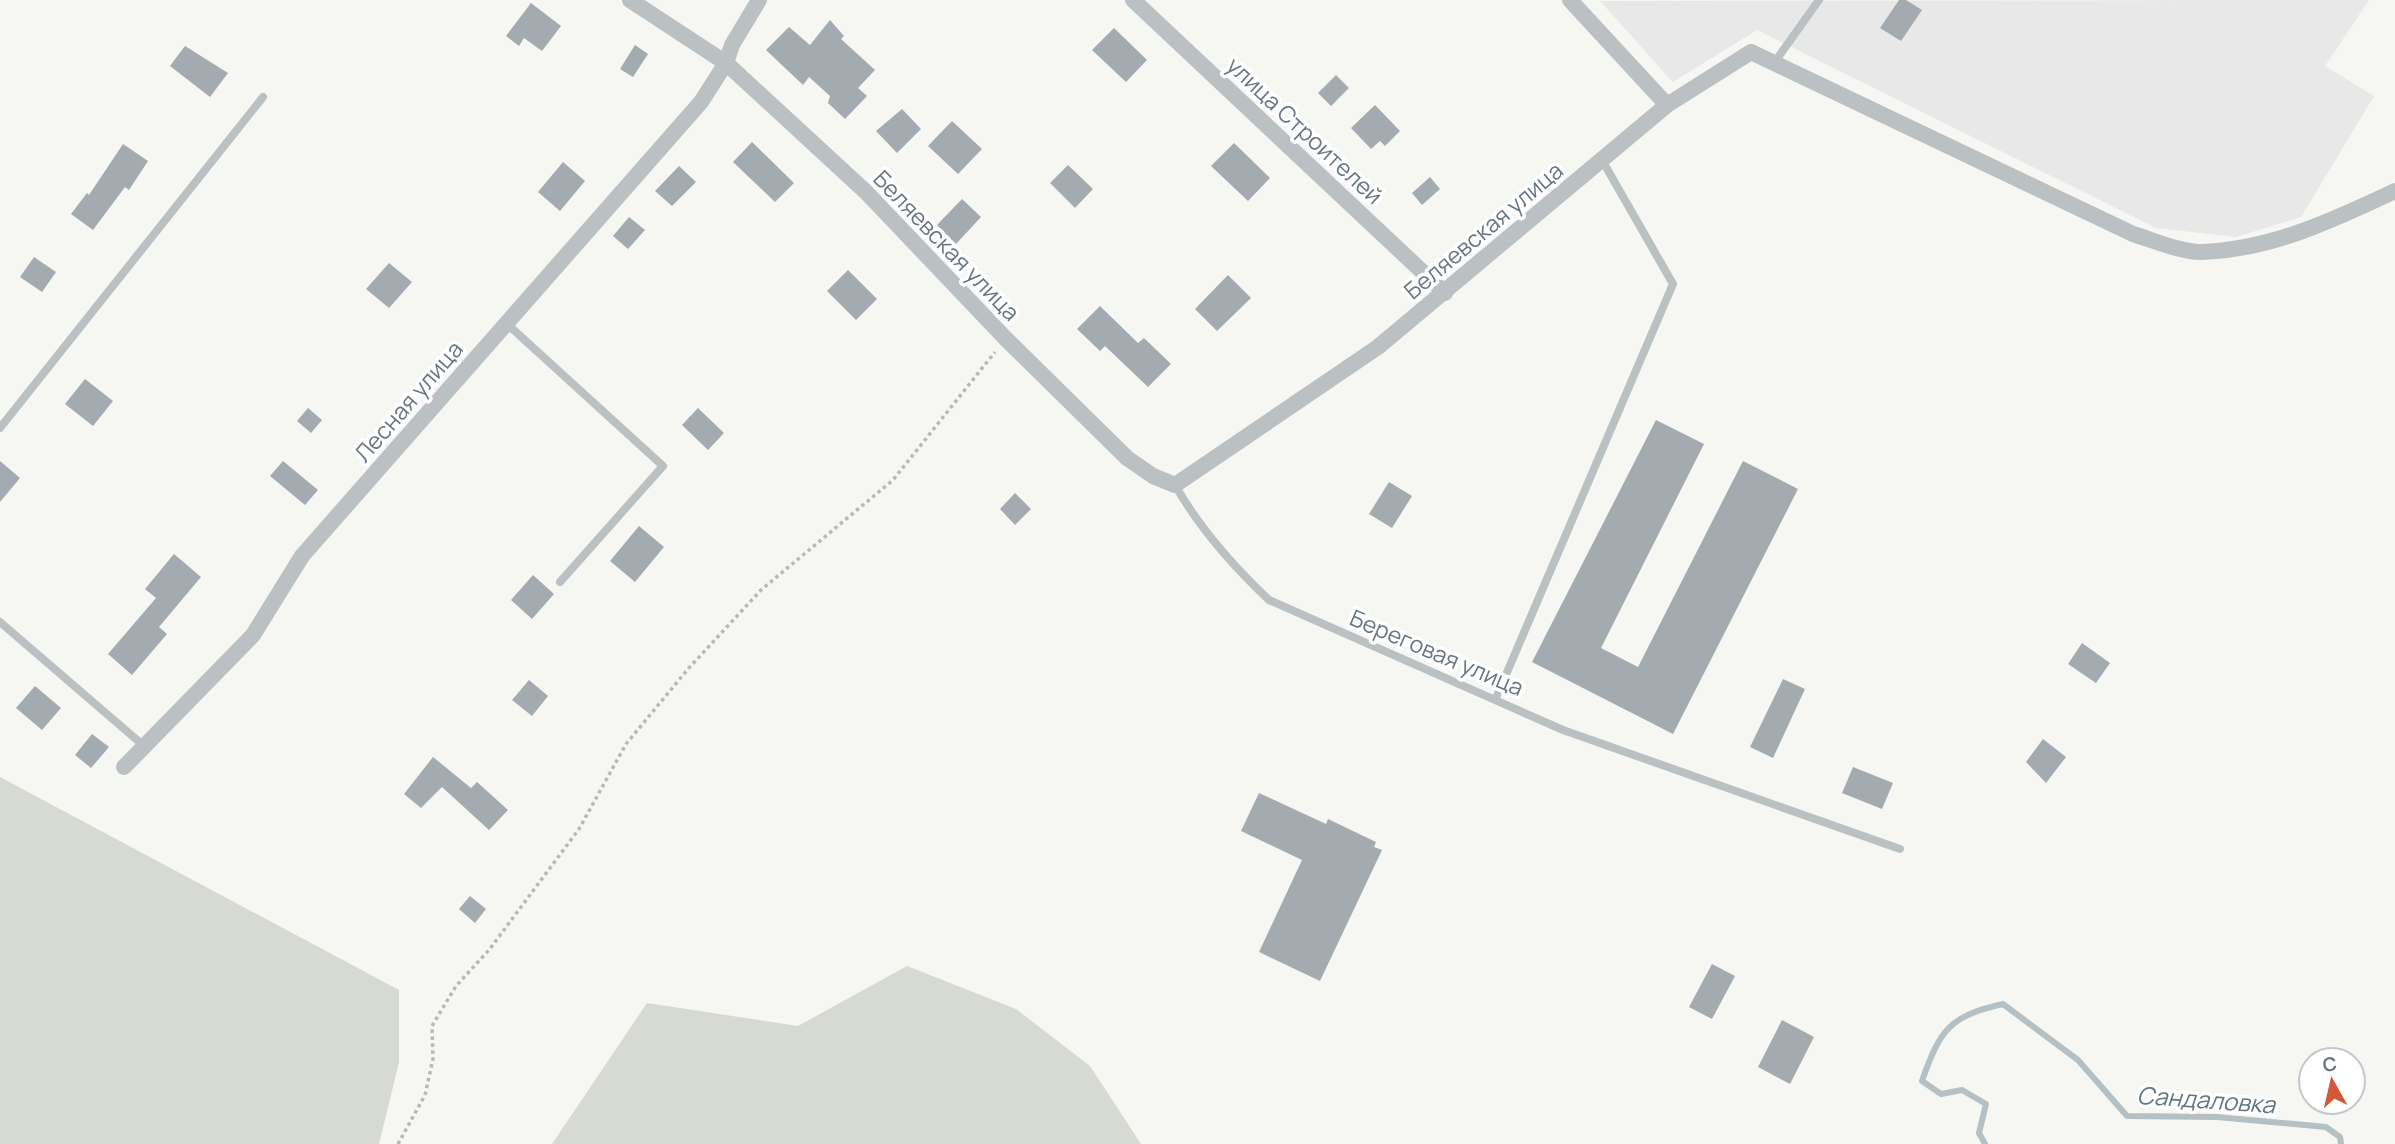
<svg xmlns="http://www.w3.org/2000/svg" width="2395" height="1144" font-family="Manrope,sans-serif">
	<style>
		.built { fill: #e7e8e7 }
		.green { fill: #d6dad3 }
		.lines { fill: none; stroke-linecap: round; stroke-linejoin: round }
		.stream { stroke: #b4c0c3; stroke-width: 6 }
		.building { fill: #a3abb0 }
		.path { stroke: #b6b9bc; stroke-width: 3.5; stroke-dasharray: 3.5 3.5; stroke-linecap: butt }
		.lane { stroke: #bbc0c3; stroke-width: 8 }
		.street { stroke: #bbc0c3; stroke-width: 16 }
		.labels { text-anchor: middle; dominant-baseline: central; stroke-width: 7; stroke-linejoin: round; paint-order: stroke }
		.street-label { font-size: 23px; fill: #687681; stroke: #fff }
		.water-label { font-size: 24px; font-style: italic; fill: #64777e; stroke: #fff }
	</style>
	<rect width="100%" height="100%" fill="#f6f6f3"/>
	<path class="built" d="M 2369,0 L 2325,66 L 2374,96 L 2301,217 L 2236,237 L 2156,228 L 1757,30 L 1673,82 L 1600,1 Z"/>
	<path class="green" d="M 0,777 L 399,990 L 399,1062 L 379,1144 L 0,1144 Z
		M 907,966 L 1016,1009 L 1090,1066 L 1141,1144 L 552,1144 L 647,1003 L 798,1026 Z"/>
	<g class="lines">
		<path class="stream" d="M 1985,1144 L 1979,1133 L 1986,1104 L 1962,1090 L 1941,1094 L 1922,1081 C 1940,1030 1949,1016 2003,1004 L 2078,1060 L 2127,1116 L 2217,1117 L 2326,1127 L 2340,1137 L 2341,1144"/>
	</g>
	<path class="building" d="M 1899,0 L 1906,0 L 1922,10 L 1901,41 L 1880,28 Z
		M 531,3 L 561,26 L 542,51 L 524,38 L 519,46 L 506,36 Z
		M 830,20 L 844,36 L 841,39 L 875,70 L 858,88 L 867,96 L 845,119 L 828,103 L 830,96 L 809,77 L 803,85 L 766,50 L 789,27 L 810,45 Z
		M 1114,28 L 1147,60 L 1126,82 L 1092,50 Z
		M 635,45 L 648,54 L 633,77 L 620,69 Z
		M 185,46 L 228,73 L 210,97 L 170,66 Z
		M 1336,75 L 1349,88 L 1331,106 L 1318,93 Z
		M 1375,105 L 1400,131 L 1385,146 L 1380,141 L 1371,149 L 1351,128 Z
		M 902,109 L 921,129 L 897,153 L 876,131 Z
		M 952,121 L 982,149 L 958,174 L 928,146 Z
		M 752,142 L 794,183 L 775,202 L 733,162 Z
		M 1234,143 L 1270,178 L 1248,201 L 1211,166 Z
		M 123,144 L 148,161 L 129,190 L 125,187 L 93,230 L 71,214 L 87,193 L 89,195 Z
		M 563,162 L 585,181 L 560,211 L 538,192 Z
		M 1068,165 L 1093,189 L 1075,208 L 1050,183 Z
		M 679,166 L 696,182 L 672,206 L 655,191 Z
		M 1430,177 L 1440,189 L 1422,205 L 1412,193 Z
		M 962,199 L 981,217 L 956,244 L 937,225 Z
		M 629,217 L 645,230 L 628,249 L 613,236 Z
		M 34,257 L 56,272 L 42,292 L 20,277 Z
		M 389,263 L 412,282 L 389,308 L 366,289 Z
		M 848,270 L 877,299 L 856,320 L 827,291 Z
		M 1228,275 L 1251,298 L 1217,331 L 1195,309 Z
		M 1100,306 L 1138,343 L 1144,338 L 1171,364 L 1148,387 L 1105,346 L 1100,351 L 1077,329 Z
		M 85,379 L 113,401 L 93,426 L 65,404 Z
		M 308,408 L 322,420 L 311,433 L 297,421 Z
		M 698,408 L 724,433 L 708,450 L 682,425 Z
		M 1656,420 L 1704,444 L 1601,648 L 1638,667 L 1743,461 L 1798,489 L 1673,734 L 1532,662 Z
		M 0,461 L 20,478 L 0,502 Z
		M 283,461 L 318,490 L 305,505 L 270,476 Z
		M 1389,482 L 1412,496 L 1392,528 L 1369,514 Z
		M 1015,493 L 1031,509 L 1015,525 L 1000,509 Z
		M 639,526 L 664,547 L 635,582 L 610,561 Z
		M 174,554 L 201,577 L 159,627 L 167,634 L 132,675 L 108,654 L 156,598 L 145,589 Z
		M 533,575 L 554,594 L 532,619 L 511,600 Z
		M 2082,643 L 2110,663 L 2096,683 L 2068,664 Z
		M 1783,679 L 1805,689 L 1773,758 L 1750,747 Z
		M 529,680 L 548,696 L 532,716 L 512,700 Z
		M 35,686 L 61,708 L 42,730 L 16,708 Z
		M 92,734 L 109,747 L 91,768 L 75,755 Z
		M 2043,739 L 2066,757 L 2046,783 L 2026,762 Z
		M 433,757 L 471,788 L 477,782 L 508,810 L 489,830 L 442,787 L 421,808 L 404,794 Z
		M 1853,767 L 1893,783 L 1882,809 L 1842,793 Z
		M 1259,793 L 1326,824 L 1328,819 L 1376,842 L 1374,847 L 1382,850 L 1320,981 L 1259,952 L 1302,860 L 1241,831 Z
		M 470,896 L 486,909 L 475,923 L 459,909 Z
		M 1712,964 L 1735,976 L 1712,1019 L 1689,1007 Z
		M 1782,1020 L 1814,1037 L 1790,1084 L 1758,1067 Z"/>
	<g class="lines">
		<path class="path" d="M 398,1144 L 425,1095 L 433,1059 L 432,1026 L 456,986 L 489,950 L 579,829 L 626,744 L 688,669 L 761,590 L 893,480 L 995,352"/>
		<path class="lane" d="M 1774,63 L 1819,0
			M 506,323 L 663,466 L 560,582
			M 0,428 L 263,97
			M 1175,485 C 1200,529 1233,566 1269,600 L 1563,730 L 1900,849
			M 0,622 L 144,746
			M 1496,698 L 1673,284 L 1602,160"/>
		<path class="street" d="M 630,0 L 726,63 L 866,192 L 1006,339 L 1127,458 L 1153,476 L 1175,485 L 1378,347 L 1667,105 L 1751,52 L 2133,234 C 2153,240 2180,252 2201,252 C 2270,250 2334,220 2395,191
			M 1133,0 L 1445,293
			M 1570,0 L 1667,105
			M 124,767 L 253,635 L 302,556 L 701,102 L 726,63 L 732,45 L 759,0"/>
	</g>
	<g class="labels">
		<g class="street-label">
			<text transform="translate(1305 130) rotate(43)">улица Строителей</text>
			<text transform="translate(1483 230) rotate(-40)">Беляевская улица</text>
			<text transform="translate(947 245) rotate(46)">Беляевская улица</text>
			<text transform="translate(408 401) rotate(-49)">Лесная улица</text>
			<text transform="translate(1437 652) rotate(23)">Береговая улица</text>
		</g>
		<g class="water-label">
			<text transform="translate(2206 1099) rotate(4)">Сандаловка</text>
		</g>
	</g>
	<g transform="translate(2332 1081) rotate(352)"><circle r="33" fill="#ffffff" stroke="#c3c8cd" stroke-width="2"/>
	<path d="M0-5L12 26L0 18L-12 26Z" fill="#d15938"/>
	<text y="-10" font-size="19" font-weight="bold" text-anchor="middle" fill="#687681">С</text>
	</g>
</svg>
